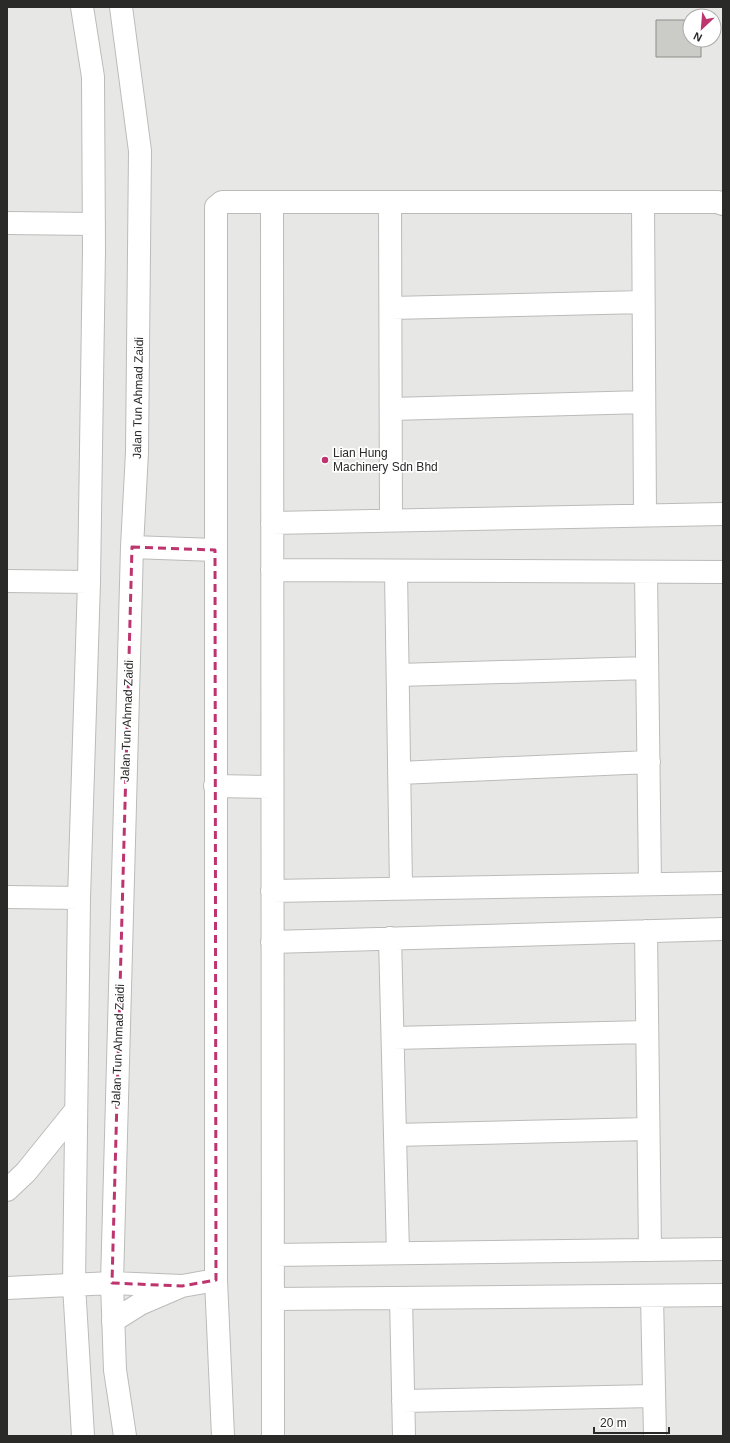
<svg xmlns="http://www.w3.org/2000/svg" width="730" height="1443" font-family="Arial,sans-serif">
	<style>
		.building { fill: #cbcbc7; stroke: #8e8d8a }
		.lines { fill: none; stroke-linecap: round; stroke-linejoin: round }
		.minor-casing { stroke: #bbbcb9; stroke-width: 24 }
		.major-casing { stroke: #bbbcb9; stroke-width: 24 }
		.minor { stroke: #fff; stroke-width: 22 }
		.major { stroke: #fff; stroke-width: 22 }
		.marked { fill: none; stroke: #bd346f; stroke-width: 3; stroke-dasharray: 8 5; stroke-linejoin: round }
		.poi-dot { fill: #bd346f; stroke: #fff; stroke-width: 1.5 }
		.labels { text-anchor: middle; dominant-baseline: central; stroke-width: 3.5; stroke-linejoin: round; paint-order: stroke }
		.street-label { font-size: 12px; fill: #2a2a29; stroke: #fff }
		.poi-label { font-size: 12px; fill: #2a2a29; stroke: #fff; text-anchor: start }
	</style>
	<rect width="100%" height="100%" fill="#e7e8e5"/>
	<path class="building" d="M 656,20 L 690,20 L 690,40 L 701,40 L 701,57 L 656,57 Z"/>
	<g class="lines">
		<defs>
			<path id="minor" d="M 121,7 L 140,151 L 137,452 L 132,547 L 112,1283 L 182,1286
				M 272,202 L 273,1436
				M 390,202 L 391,520
				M 643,202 L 645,515
				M 7,223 L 94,224
				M 391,308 L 643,302
				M 391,409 L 644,402
				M 272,523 L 723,514
				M 132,547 L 215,550
				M 272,570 L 723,572
				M 396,571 L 401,888
				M 646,572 L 650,884
				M 7,581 L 89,582
				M 398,675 L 647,668
				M 399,773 L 649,762
				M 215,786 L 272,787
				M 272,891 L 723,883
				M 7,897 L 79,898
				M 646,931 L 650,1250
				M 390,938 L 398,1253
				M 272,942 L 723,929
				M 393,1038 L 647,1032
				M 395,1135 L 648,1129
				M 273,1255 L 723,1249
				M 74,1285 L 79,898 L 89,582 L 94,250 L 93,77 L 82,7
				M 652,1296 L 655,1436
				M 401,1298 L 404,1436
				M 273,1299 L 723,1295
				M 113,1321 L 140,1304 L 182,1286 L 216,1280
				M 403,1401 L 654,1396
				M 223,1436 L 216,1280 L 216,207 L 222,202 L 718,202 L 723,204"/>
			<path id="major" d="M 7,1190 L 26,1172 L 76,1110
				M 74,1285 L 83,1436
				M 7,1288 L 112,1283 L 115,1370 L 125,1436"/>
		</defs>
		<use href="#minor" class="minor-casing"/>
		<use href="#major" class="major-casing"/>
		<use href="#minor" class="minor"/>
		<use href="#major" class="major"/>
	</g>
	<path class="marked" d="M 132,547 L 215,550 L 216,1280 L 182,1286 L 112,1283 Z"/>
	<circle class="poi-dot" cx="325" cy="460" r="4"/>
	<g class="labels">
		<g class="street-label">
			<text transform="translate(138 398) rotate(-89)">Jalan Tun Ahmad Zaidi</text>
			<text transform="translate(127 721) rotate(-88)">Jalan Tun Ahmad Zaidi</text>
			<text transform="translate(118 1045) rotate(-88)">Jalan Tun Ahmad Zaidi</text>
		</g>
		<g class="poi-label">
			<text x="333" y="453">Lian Hung<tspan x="333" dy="14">Machinery Sdn Bhd</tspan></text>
		</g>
	</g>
	<rect width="730" height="1443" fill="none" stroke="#2a2a29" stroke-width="16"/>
	<g transform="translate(702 28) rotate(206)"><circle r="19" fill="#ffffff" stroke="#aaaaa9"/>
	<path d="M0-3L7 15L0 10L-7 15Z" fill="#bd346f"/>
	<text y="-6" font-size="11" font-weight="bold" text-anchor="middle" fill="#2a2a29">N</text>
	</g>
	<path d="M594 1427v6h75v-6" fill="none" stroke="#2a2a29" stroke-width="2"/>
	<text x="600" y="1427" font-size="12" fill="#2a2a29" stroke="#ffffff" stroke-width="3" paint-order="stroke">20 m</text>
</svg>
